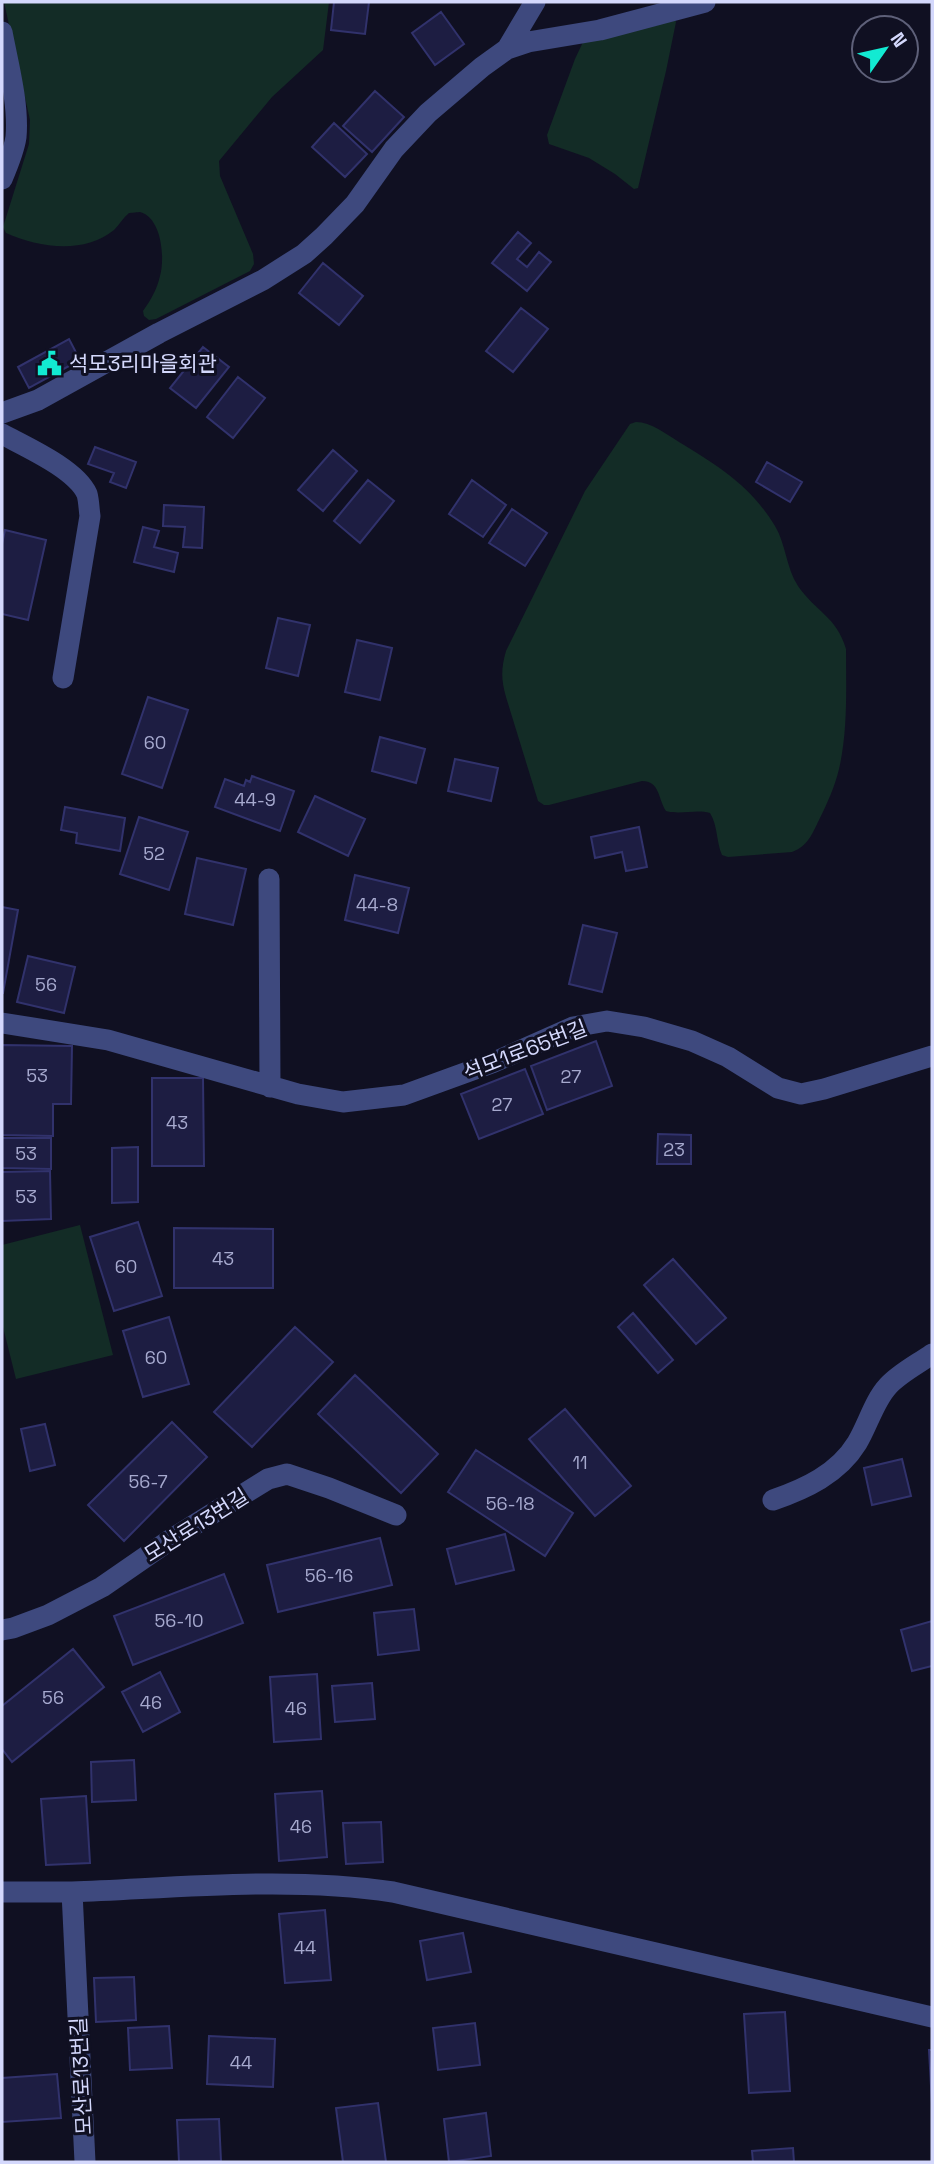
<svg xmlns="http://www.w3.org/2000/svg" width="934" height="2164" font-family="'Space Grotesk','Noto Sans KR',sans-serif">
	<style>
		.green { fill: #132c26 }
		.building { fill: #1d1d42; stroke: #31326c; stroke-width: 2 }
		.lines { fill: none; stroke-linecap: round; stroke-linejoin: round }
		.minor { stroke: #3e497e; stroke-width: 21 }
		.labels { text-anchor: middle; dominant-baseline: central; stroke-width: 6; stroke-linejoin: round; paint-order: stroke }
		.number-label { font-size: 18px; fill: #a6a9ce }
		.poi-label { font-size: 21px; fill: #d4d8fc; stroke: #101022; text-anchor: start }
		.street-label { font-size: 21px; fill: #d4d8fc; stroke: #101022 }
	</style>
	<rect width="100%" height="100%" fill="#101022"/>
	<path class="green" d="M 4,2 L 329,2 L 323,50 L 272,97 L 219,161 L 220,176 L 253,254 L 254,264 L 250,271 L 156,319 L 149,320 L 144,316 L 143,311 C 151,300 157,289 160,276 C 165,258 162,218 140,212 C 139,212 130,213 129,213 C 123,218 119,225 114,230 C 83,255 38,247 6,233 L 3,227 L 29,144 L 30,120 Z
		M 674,18 L 676,22 L 666,71 L 638,188 L 634,189 L 615,174 L 589,158 L 549,144 L 547,135 L 575,59 L 583,42 Z
		M 636,422 C 651,422 666,434 679,442 C 718,466 750,485 775,526 C 786,544 786,568 798,586 C 815,611 837,617 846,649 C 846,688 848,731 839,769 C 835,786 827,804 819,820 C 812,834 808,846 792,852 L 728,857 L 722,855 C 716,841 718,826 710,813 C 696,809 681,815 666,811 C 658,799 660,781 642,781 L 549,805 L 544,805 L 538,801 L 506,697 C 501,680 501,668 506,651 L 585,491 L 630,424 Z
		M 80,1225 L 113,1355 L 16,1379 L 2,1323 L 2,1245 Z"/>
	<path class="building" d="M 334,2 L 369,2 L 365,34 L 331,30 Z
		M 441,12 L 464,44 L 435,65 L 412,33 Z
		M 375,91 L 404,117 L 372,152 L 343,126 Z
		M 334,123 L 367,154 L 345,177 L 312,147 Z
		M 518,232 L 531,243 L 517,259 L 527,267 L 539,252 L 551,262 L 527,291 L 492,263 Z
		M 323,263 L 363,296 L 339,325 L 299,293 Z
		M 521,308 L 548,329 L 513,372 L 486,351 Z
		M 69,339 L 80,360 L 29,388 L 18,367 Z
		M 203,347 L 229,367 L 196,408 L 170,388 Z
		M 238,377 L 265,398 L 233,438 L 207,417 Z
		M 95,447 L 136,462 L 126,488 L 110,482 L 114,473 L 88,464 Z
		M 333,450 L 357,471 L 323,511 L 298,490 Z
		M 767,462 L 802,482 L 790,502 L 756,482 Z
		M 368,480 L 394,501 L 360,543 L 334,521 Z
		M 472,480 L 506,505 L 483,537 L 449,514 Z
		M 164,505 L 204,507 L 202,548 L 183,547 L 185,527 L 163,526 Z
		M 512,509 L 547,533 L 525,566 L 489,543 Z
		M 143,527 L 159,531 L 154,547 L 178,553 L 174,572 L 134,562 Z
		M 5,530 L 46,540 L 28,620 L 2,614 L 2,544 Z
		M 278,618 L 310,625 L 298,676 L 266,668 Z
		M 357,640 L 392,648 L 380,700 L 345,692 Z
		M 148,697 L 188,710 L 162,788 L 122,774 Z
		M 380,737 L 425,749 L 416,783 L 372,771 Z
		M 455,759 L 498,768 L 491,801 L 448,791 Z
		M 252,776 L 294,791 L 280,831 L 215,807 L 225,779 L 244,786 L 246,780 L 250,782 Z
		M 315,796 L 365,819 L 348,856 L 298,832 Z
		M 65,807 L 125,818 L 120,851 L 76,843 L 77,833 L 61,830 Z
		M 139,817 L 188,832 L 169,890 L 120,874 Z
		M 639,827 L 647,867 L 626,871 L 622,852 L 595,858 L 591,837 Z
		M 197,858 L 246,869 L 233,925 L 185,914 Z
		M 355,875 L 409,888 L 398,933 L 345,920 Z
		M 2,907 L 18,910 L 3,993 L 2,993 Z
		M 583,925 L 617,933 L 602,992 L 569,984 Z
		M 28,956 L 75,967 L 64,1013 L 17,1002 Z
		M 596,1041 L 612,1086 L 547,1110 L 531,1066 Z
		M 2,1045 L 72,1046 L 71,1104 L 53,1104 L 53,1136 L 2,1135 Z
		M 525,1069 L 543,1114 L 479,1139 L 461,1094 Z
		M 152,1078 L 203,1078 L 204,1166 L 152,1166 Z
		M 658,1134 L 691,1135 L 691,1164 L 657,1164 Z
		M 2,1138 L 51,1138 L 51,1169 L 2,1168 Z
		M 138,1147 L 138,1202 L 112,1203 L 112,1148 Z
		M 50,1171 L 51,1219 L 2,1221 L 2,1172 Z
		M 138,1222 L 162,1296 L 114,1311 L 90,1237 Z
		M 174,1228 L 273,1229 L 273,1288 L 174,1288 Z
		M 673,1259 L 726,1318 L 696,1344 L 644,1285 Z
		M 633,1313 L 673,1360 L 658,1373 L 618,1327 Z
		M 169,1317 L 189,1384 L 143,1397 L 123,1331 Z
		M 295,1327 L 333,1362 L 252,1447 L 214,1412 Z
		M 355,1375 L 438,1454 L 401,1493 L 318,1414 Z
		M 565,1409 L 631,1486 L 595,1516 L 529,1439 Z
		M 172,1422 L 207,1457 L 124,1541 L 88,1505 Z
		M 45,1424 L 55,1465 L 30,1471 L 21,1429 Z
		M 476,1450 L 573,1513 L 545,1556 L 448,1492 Z
		M 902,1459 L 911,1496 L 872,1505 L 864,1468 Z
		M 505,1534 L 514,1570 L 456,1584 L 447,1549 Z
		M 380,1538 L 392,1585 L 278,1612 L 267,1565 Z
		M 224,1574 L 243,1623 L 133,1665 L 114,1616 Z
		M 414,1609 L 419,1650 L 378,1655 L 374,1613 Z
		M 932,1621 L 932,1666 L 912,1671 L 901,1630 Z
		M 73,1649 L 104,1687 L 12,1762 L 2,1749 L 2,1706 Z
		M 160,1672 L 180,1712 L 143,1732 L 122,1692 Z
		M 317,1674 L 321,1739 L 274,1742 L 270,1677 Z
		M 372,1683 L 375,1719 L 335,1722 L 332,1686 Z
		M 134,1760 L 136,1800 L 92,1802 L 91,1762 Z
		M 322,1791 L 327,1857 L 279,1861 L 275,1794 Z
		M 86,1796 L 90,1863 L 46,1865 L 41,1799 Z
		M 381,1822 L 383,1862 L 346,1864 L 343,1823 Z
		M 325,1910 L 331,1980 L 285,1983 L 279,1914 Z
		M 463,1933 L 471,1972 L 427,1980 L 420,1941 Z
		M 134,1977 L 136,2020 L 96,2022 L 94,1978 Z
		M 785,2012 L 790,2091 L 749,2093 L 744,2014 Z
		M 475,2023 L 480,2065 L 438,2070 L 433,2028 Z
		M 169,2026 L 172,2068 L 130,2070 L 128,2028 Z
		M 209,2036 L 275,2039 L 273,2087 L 207,2084 Z
		M 929,2050 L 932,2050 L 932,2104 Z
		M 57,2074 L 61,2118 L 2,2122 L 2,2078 Z
		M 378,2103 L 386,2162 L 343,2162 L 336,2108 Z
		M 486,2113 L 491,2156 L 449,2162 L 444,2119 Z
		M 219,2119 L 221,2161 L 179,2162 L 177,2120 Z
		M 793,2148 L 794,2162 L 753,2162 L 752,2151 Z"/>
	<g class="lines">
		<path class="minor" d="M 2,32 C 8,64 19,104 16,137 C 14,151 8,165 2,179
			M 507,49 L 535,2
			M 2,413 L 38,400 L 159,333 L 263,280 L 304,254 L 324,236 L 355,204 L 394,149 L 428,113 L 482,67 L 507,49 L 528,42 L 600,30 L 705,2
			M 2,434 C 26,447 76,469 87,494 C 89,501 89,510 90,516 L 63,678
			M 269,879 L 270,1087
			M 2,1023 L 108,1040 L 298,1094 L 343,1102 L 404,1095 L 492,1063 L 573,1027 L 607,1021 L 644,1027 L 692,1041 L 728,1057 L 778,1088 L 801,1094 L 824,1089 L 932,1056
			M 773,1500 C 805,1489 838,1474 857,1443 C 868,1425 874,1401 888,1386 C 900,1373 918,1364 932,1354
			M 2,1630 L 13,1628 L 48,1615 L 102,1587 L 170,1540 L 268,1479 L 287,1474 L 329,1488 L 396,1515
			M 2,1892 L 72,1892 L 85,2162
			M 72,1892 C 177,1888 288,1876 393,1892 L 932,2017"/>
	</g>
	<defs>
		<symbol id="civic-bare" viewBox="-9 -9 18 18"><path d="M-.6-6.5H3V-4.5H.6V-3L4-1V1h2V6H-6V1h2V-1L-.6-3ZM-1.2 2.5V6h2.4V2.5Z" fill="#12ead2" stroke="#101022" stroke-width="2.5" paint-order="stroke"/></symbol>
	</defs>
	<g fill-rule="evenodd">
		<use href="#civic-bare" x="32" y="346" width="35" height="35"/>
	</g>
	<g class="labels">
		<g class="number-label">
			<text x="155" y="742">60</text>
			<text x="255" y="799">44-9</text>
			<text x="154" y="853">52</text>
			<text x="377" y="904">44-8</text>
			<text x="46" y="984">56</text>
			<text x="37" y="1075">53</text>
			<text x="571" y="1076">27</text>
			<text x="502" y="1104">27</text>
			<text x="177" y="1122">43</text>
			<text x="674" y="1149">23</text>
			<text x="26" y="1153">53</text>
			<text x="26" y="1196">53</text>
			<text x="223" y="1258">43</text>
			<text x="126" y="1266">60</text>
			<text x="156" y="1357">60</text>
			<text x="580" y="1462">11</text>
			<text x="148" y="1481">56-7</text>
			<text x="510" y="1503">56-18</text>
			<text x="329" y="1575">56-16</text>
			<text x="179" y="1620">56-10</text>
			<text x="53" y="1697">56</text>
			<text x="151" y="1702">46</text>
			<text x="296" y="1708">46</text>
			<text x="301" y="1826">46</text>
			<text x="305" y="1947">44</text>
			<text x="241" y="2062">44</text>
		</g>
		<g class="poi-label">
			<text x="69" y="363">석모3리마을회관</text>
		</g>
		<g class="street-label">
			<text transform="translate(525 1050) rotate(-21)">석모1로65번길</text>
			<text transform="translate(196 1525) rotate(-32)">모산로13번길</text>
			<text transform="translate(81 2076) rotate(-93)">모산로13번길</text>
		</g>
	</g>
	<rect width="934" height="2164" fill="none" stroke="#d4d8fc" stroke-width="7"/>
	<g transform="translate(885 49) rotate(56)"><circle r="33" fill="#101022" stroke="#5e6079" stroke-width="2"/>
	<path d="M0-5L12 26L0 18L-12 26Z" fill="#12ead2"/>
	<text y="-10" font-size="19" font-weight="bold" text-anchor="middle" fill="#d4d8fc">N</text>
	</g>
</svg>
